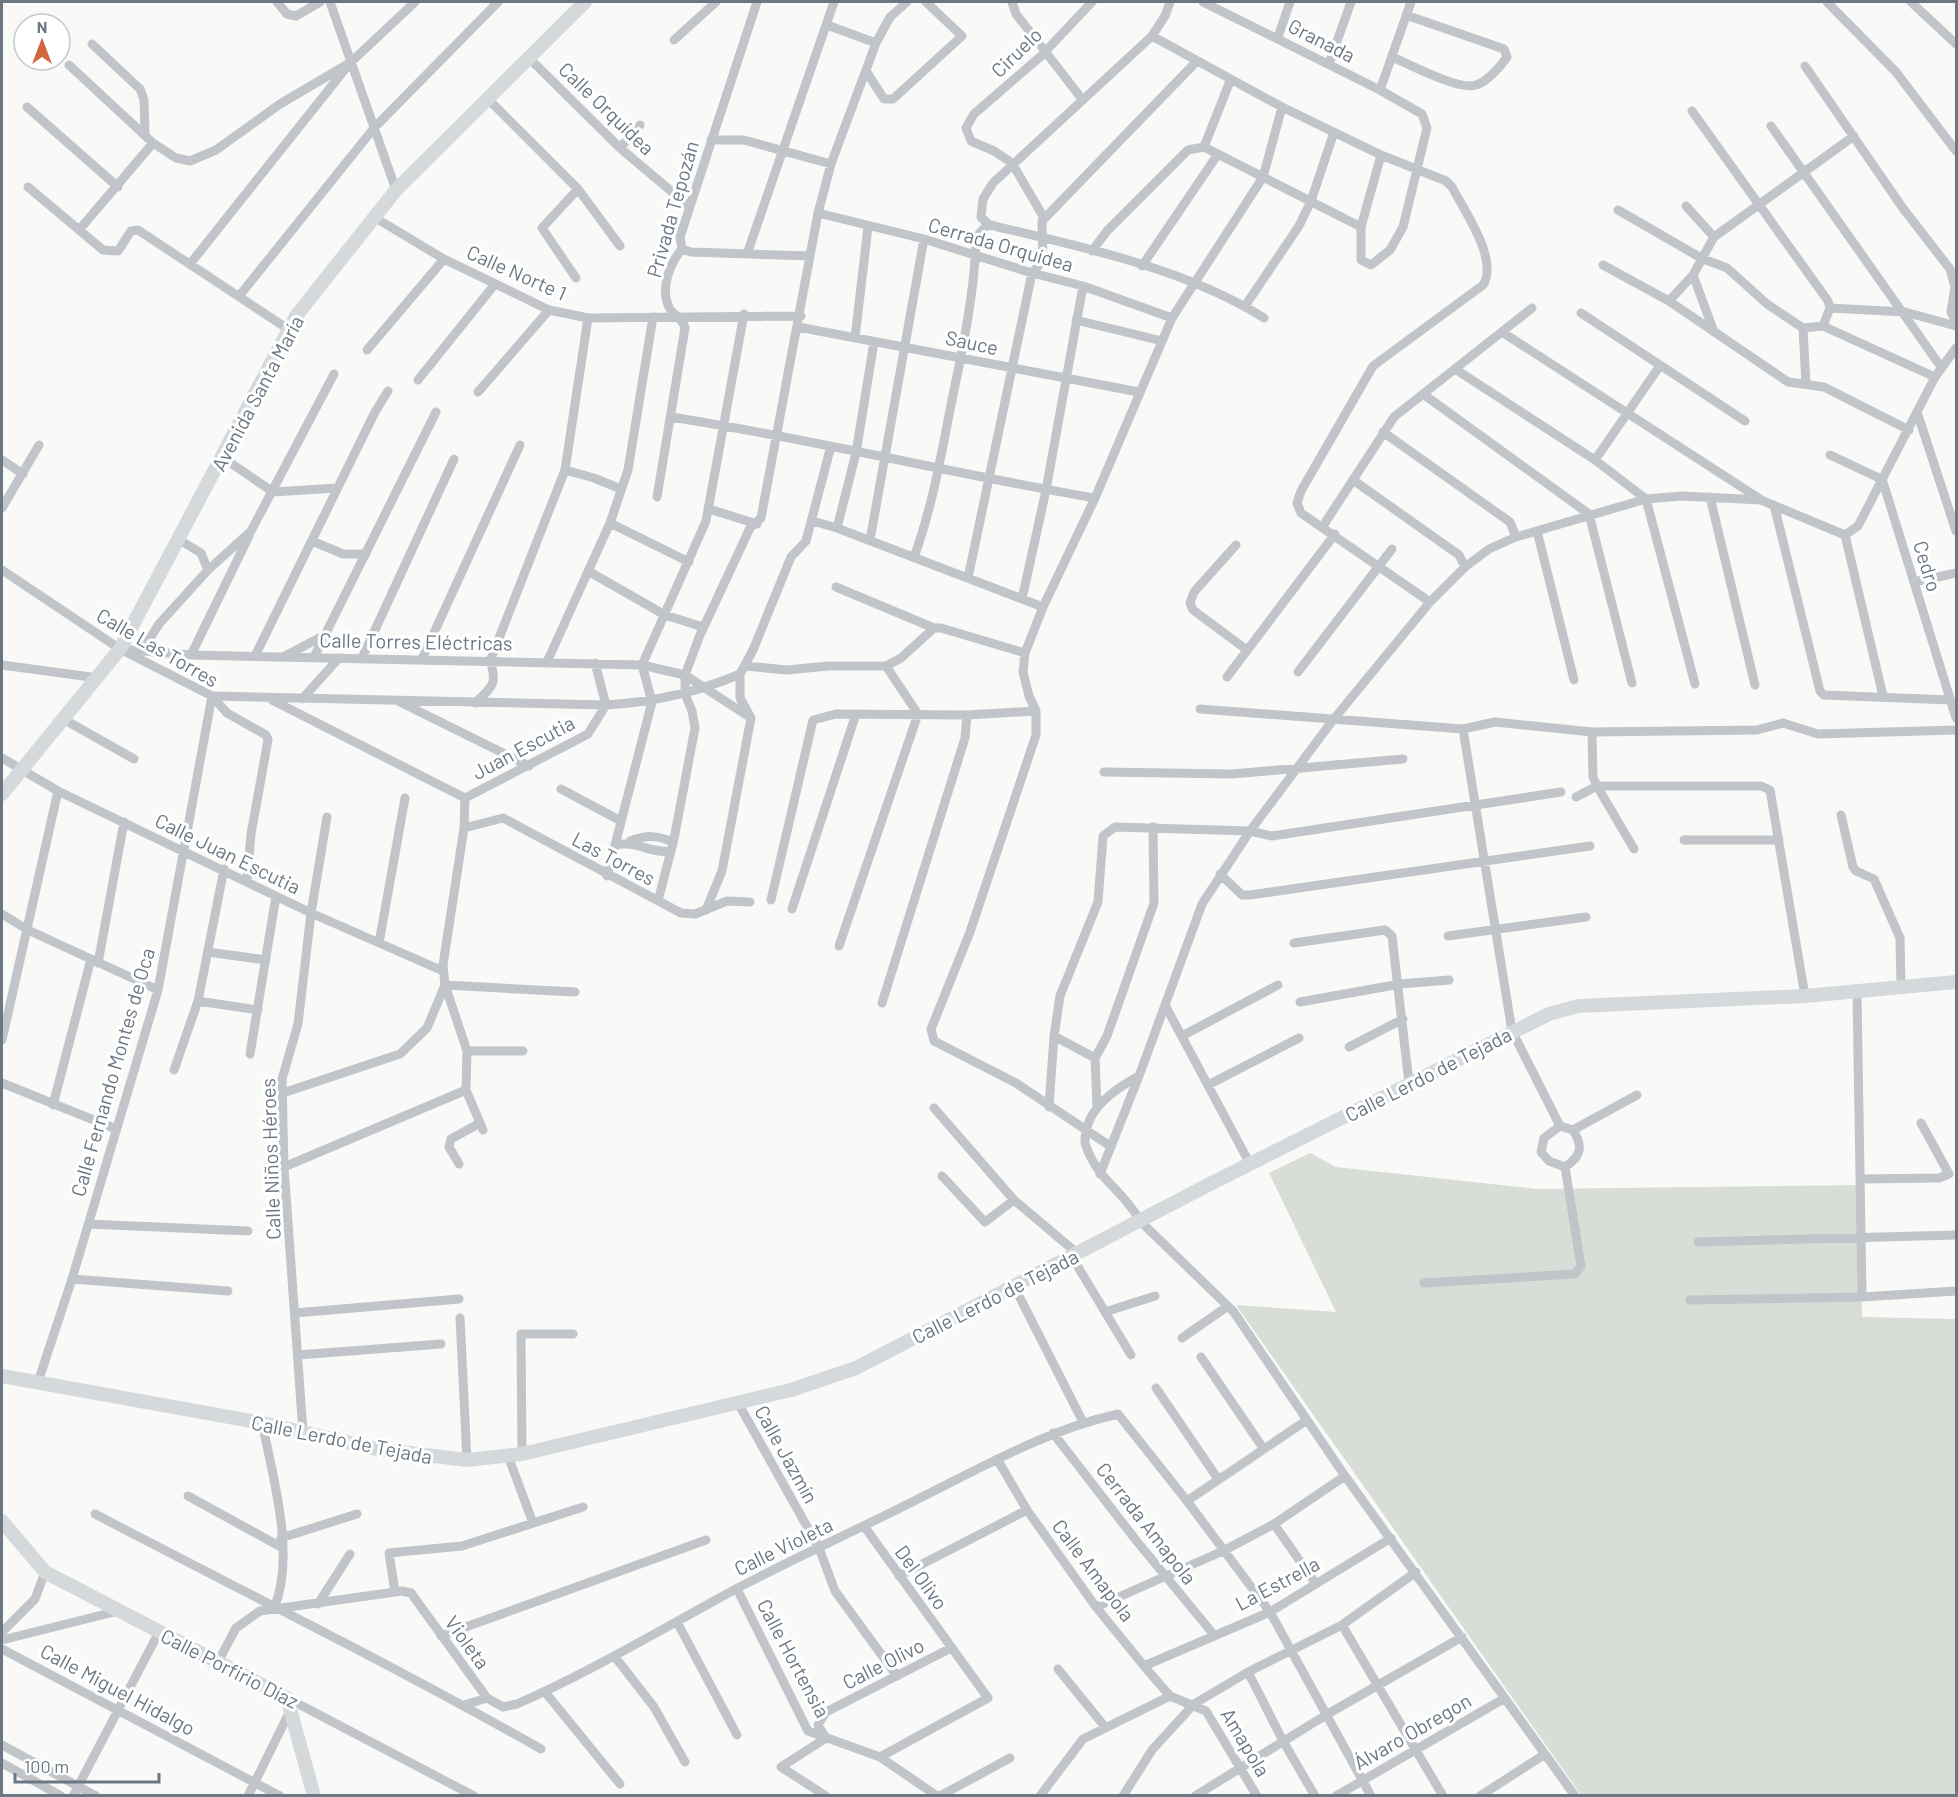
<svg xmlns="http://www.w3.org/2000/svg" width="1958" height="1797" font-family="Barlow,sans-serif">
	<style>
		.green { fill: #d9ddd7 }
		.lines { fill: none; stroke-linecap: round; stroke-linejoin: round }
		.street { stroke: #c1c4c8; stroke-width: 9 }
		.secondary { stroke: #d5d9dc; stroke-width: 14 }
		.labels { text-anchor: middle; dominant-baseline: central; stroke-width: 6; stroke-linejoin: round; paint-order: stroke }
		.street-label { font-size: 20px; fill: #6b7884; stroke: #fff }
	</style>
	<rect width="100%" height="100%" fill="#f9f9f7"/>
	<path class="green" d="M 1310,1153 L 1336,1167 L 1537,1189 L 1862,1185 L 1862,1317 L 1956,1319 L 1956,1795 L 1581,1795 L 1236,1305 L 1336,1312 L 1269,1173 Z"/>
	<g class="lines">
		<path class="street" d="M 277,2 L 287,14 L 296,16 L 320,2
			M 330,2 L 396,190
			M 1012,2 L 1016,14 L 1082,99
			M 1170,2 L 1165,16 L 1152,36 L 993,183 L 983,199 L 981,217 L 988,224 L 998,227 C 1084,247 1188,270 1264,318
			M 1203,2 L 1380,90 L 1422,114 L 1427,128 L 1403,227 L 1390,250 L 1371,265 L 1361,260 L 1361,227 L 1204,147
			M 1827,2 L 1896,72 L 1956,151
			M 1911,2 L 1956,44
			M 827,25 L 876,43
			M 1152,36 L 1282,107 L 1381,155 L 1446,181 L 1452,187 C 1465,212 1499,260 1483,285 L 1373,366 L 1301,491 L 1297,503 L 1301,513 L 1430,602
			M 1278,37 L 1290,2
			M 674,40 L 716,2
			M 92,44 L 140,89 L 144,100 L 145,133
			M 528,57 L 620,148 L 690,207
			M 1392,57 C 1409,64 1459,91 1476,85 C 1487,82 1501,66 1507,57 L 1504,49 L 1406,15
			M 1329,64 L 1351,2
			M 69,65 L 153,143 L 176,158 L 190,161 L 216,150 L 280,104 L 348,64
			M 1805,66 L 1902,207 L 1950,269 L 1955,287 L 1951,312 L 1956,321
			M 866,71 L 884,99 L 893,99 L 962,36 L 926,2
			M 1380,90 L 1411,2
			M 487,98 L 578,189 L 620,246
			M 27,107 L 118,187
			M 1692,111 L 1828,301 L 1830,308 L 1823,326
			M 1771,126 L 1941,367
			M 711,140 L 744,140 L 831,164
			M 620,148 L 640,125
			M 28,187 L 103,250 L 118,251 L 131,231 L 138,230 L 288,329
			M 1618,210 L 1701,258 L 1727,268 L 1767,304 L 1803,328 L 1823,326 L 1935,377
			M 818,213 L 924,239 L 1032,273 L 1083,286 L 1172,318
			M 374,217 L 444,259 L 549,310 L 588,318 L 801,316
			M 1044,218 L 1012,163 L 994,151 L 971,141 L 966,128 L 974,114 L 1041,56 L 1092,2
			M 1361,227 L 1381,155
			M 79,230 L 153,143
			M 1714,237 L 1854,136
			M 682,249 L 691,252 L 810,256
			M 1092,251 L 1107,231 L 1188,150 L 1204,147 L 1230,81
			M 747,254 L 834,2
			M 190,264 L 350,63 L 415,2
			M 1603,265 L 1669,301 L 1788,382 L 1824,387 L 1909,430
			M 1142,266 L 1218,154
			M 1693,275 L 1714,332
			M 576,278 L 542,228 L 578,189
			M 240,295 L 374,128 L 498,2
			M 1669,301 L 1693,275 L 1714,237 L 1686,206
			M 1245,306 L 1299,226 L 1311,201 L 1334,132
			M 1830,308 L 1905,312 L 1956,326
			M 1581,313 L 1745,421
			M 1076,320 L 1162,341
			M 798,327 L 1139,392
			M 1803,328 L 1806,384
			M 1502,332 L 1760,499
			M 855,338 L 868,227
			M 367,350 L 444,259
			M 1455,369 L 1595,460 L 1646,499 L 1695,684
			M 418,380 L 495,284
			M 478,392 L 549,310
			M 1423,394 L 1589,514 L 1632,683
			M 1918,415 L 1956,531
			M 671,417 C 813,439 953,474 1095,498
			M 1383,432 L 1510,522 L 1516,537
			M 1830,455 L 1877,477 L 1883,482 L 1956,718
			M 222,457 L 273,492 L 337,488
			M 2,460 L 23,474
			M 1595,460 L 1659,367
			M 565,470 L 594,478 L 621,489
			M 1353,480 L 1459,555 L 1465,567
			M 657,497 L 685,328 C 683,319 675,316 670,309 C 659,290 670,263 682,249 L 680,237 L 757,2
			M 1710,497 L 1755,685
			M 1774,505 L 1820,691 L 1824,695 L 1950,700
			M 2,508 L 39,445
			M 709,509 L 757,524
			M 813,521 L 837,528 L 1043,607
			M 610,523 L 689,562
			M 1323,526 L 1394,417 L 1532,308
			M 837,528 L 856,453 L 874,342
			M 1537,531 L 1574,680
			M 1845,535 L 1858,526 L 1935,377 L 1956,348
			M 1845,535 L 1883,696
			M 178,539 L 201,553 L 208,570
			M 870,540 L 924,239
			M 312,541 L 343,554 L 366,554
			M 1236,545 L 1194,592 L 1190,603 L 1193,610 L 1247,650
			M 914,557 C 932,508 941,456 951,405 C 962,351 975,293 976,237 L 988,224
			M 2,570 L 120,649 L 212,696 L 227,713 L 266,735 L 268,740 L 251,834 L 247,881
			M 588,571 L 665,615 L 703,627
			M 968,578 L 1032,273 L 1043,261 L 1042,221 L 1196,62
			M 1914,582 L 1956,573
			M 836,587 L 934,628
			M 1022,599 L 1046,490 L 1083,286
			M 120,649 L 191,655 L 642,665 L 685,675 L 751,718
			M 142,651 L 159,624 L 208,570 L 251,531 L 334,374
			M 191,655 L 249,536
			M 255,656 L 375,412 L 388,391
			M 285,656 L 325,635
			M 314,657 L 436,412
			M 362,658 L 454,459
			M 422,659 L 520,445
			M 547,662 L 610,523 L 628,470 L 653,317
			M 2,665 L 98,678
			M 745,666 L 787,670 L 828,666 L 886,666 L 901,658 L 934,628 L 941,628 L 1025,653
			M 1298,672 L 1392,549
			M 1227,677 L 1335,534
			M 212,696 L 606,705 C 654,702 696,693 740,674
			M 302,699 L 339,658
			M 272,700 L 465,798
			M 400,702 L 529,766
			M 475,703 C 492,687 498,684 490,661 L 565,470 L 588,318
			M 1200,709 L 1463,729 L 1495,722 L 1592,732 L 1757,730 L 1783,723 L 1818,734 L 1956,730
			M 65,720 L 134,759
			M 1463,729 L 1512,1031 L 1560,1126
			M 1592,732 L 1593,777 L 1597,786 L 1634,849
			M 2,758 L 58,791 L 311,913 L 443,971
			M 1104,772 L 1232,774 L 1403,759
			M 561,789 L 621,821
			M 1576,797 L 1597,786 L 1761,786 L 1770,790 L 1805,996
			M 1841,815 L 1853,867 L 1856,871 L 1874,879 L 1900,938 L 1901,988
			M 464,828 L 503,818 L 681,913 L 695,914 L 727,901 L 750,902
			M 1684,840 L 1779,840
			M 630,841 C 647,835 656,835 673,842
			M 615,845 C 638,840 649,854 671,851
			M 1220,874 L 1242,895 L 1250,895 L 1590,846
			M 607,876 L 652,702 L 642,665 L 706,521 L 744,314
			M 771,900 L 813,720 L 836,714 L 967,715 L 1036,711
			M 658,901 L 674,839 L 695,728 L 692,711 L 685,694 L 685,675 L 700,635 L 750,528 L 761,518 L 818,213 L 831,164 L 876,43 L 890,17 L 907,2
			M 792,909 L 856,714
			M 706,910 L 722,871 L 751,718 L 740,698 L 740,674 L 753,650 L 791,557 L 806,541 L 831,446
			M 2,914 L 28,930 L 158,990
			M 1448,936 L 1586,917
			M 379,943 L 405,798
			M 1294,943 L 1385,930 L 1392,936 L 1409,1083
			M 839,946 L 918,714 L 886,666
			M 208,952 L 266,960
			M 98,963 L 124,822
			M 1857,992 L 1862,1297
			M 198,1001 L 258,1010
			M 1300,1002 L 1400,984 L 1449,980
			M 882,1003 L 965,738 L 967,715
			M 1165,1005 L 1250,1164
			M 1054,1036 L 1095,1058
			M 1182,1036 L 1278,985
			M 2,1040 L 58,791
			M 1349,1047 L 1403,1019
			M 467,1051 L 523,1051
			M 250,1054 L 276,896
			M 174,1070 L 198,1001 L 224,869
			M 1139,1076 C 1113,1090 1084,1110 1085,1143 C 1097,1181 1123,1189 1140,1221 L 1233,1311 L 1345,1476 L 1575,1796
			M 2,1083 L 116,1129
			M 1208,1085 L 1299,1038
			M 283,1093 L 400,1054 L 427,1028 L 445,985 L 575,992
			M 53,1105 L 91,959
			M 1097,1106 L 1095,1058 L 1107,1036 L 1154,903 L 1153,827
			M 1049,1107 L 1054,1036 L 1060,996 L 1098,902 L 1103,836 L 1115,827 L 1250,831 L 1272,836 L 1561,792
			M 934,1108 L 1014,1200 L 1078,1254
			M 483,1130 L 466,1090 L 467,1051 L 445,985 L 443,965 L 464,828 L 465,798 L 588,734 L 606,705 L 595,663
			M 1573,1130 L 1637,1095
			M 1110,1146 L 1016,1083 L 934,1041 L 931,1029 L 970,932 L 1036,735 L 1036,711 L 1029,696 L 1023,672 L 1025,653 L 1043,607 L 1095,498 L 1172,318 L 1263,177 L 1282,107
			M 459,1164 L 449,1147 L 451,1139 L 480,1123
			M 284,1167 L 466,1090
			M 1100,1174 L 1139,1076 L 1202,904 L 1250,831 L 1333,720 L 1430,602 L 1465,567 L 1489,549 L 1516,537 L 1646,499 L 1682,496 L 1761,500 L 1845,535
			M 942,1176 L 985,1222 L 1014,1200
			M 1860,1179 L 1939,1178 L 1949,1174 L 1921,1123
			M 88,1224 L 248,1231
			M 1698,1242 L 1956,1235
			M 1072,1257 L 1131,1355
			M 72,1279 L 228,1291
			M 1424,1283 L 1575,1274 L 1581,1266 L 1565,1167 L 1549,1161 L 1541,1152 L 1544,1138 L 1560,1126 L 1573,1130 C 1583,1146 1582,1156 1565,1167
			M 1014,1286 L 1083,1422
			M 1690,1300 L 1862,1297 L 1956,1291
			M 1105,1312 L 1155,1296
			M 295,1313 L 459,1299
			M 460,1318 L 467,1460
			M 1182,1338 L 1228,1306
			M 298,1355 L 441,1344
			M 1201,1357 L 1263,1448
			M 38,1382 L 72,1279 L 158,990 L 212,696
			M 1156,1388 L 1218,1479
			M 738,1403 L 819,1548 L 835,1591 L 897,1676
			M 262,1423 C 273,1476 296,1557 274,1608
			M 303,1432 L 284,1167 L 282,1079 L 298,1024 L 311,913 L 327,817
			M 1053,1433 L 1135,1539 L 1214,1635
			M 522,1454 L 521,1334 L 573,1334
			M 508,1456 L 533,1523
			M 997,1459 L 1027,1510 L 1096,1607 L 1144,1666 L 1170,1696 L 1206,1711 L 1257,1796
			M 188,1496 L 281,1547
			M 1187,1501 L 1307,1420
			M 95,1514 C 244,1592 395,1666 541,1749
			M 1274,1524 L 1316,1584
			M 864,1526 L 988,1698 L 880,1757
			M 281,1538 L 357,1514
			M 899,1576 L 1027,1510
			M 737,1589 L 808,1731 L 880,1757 L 937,1796
			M 395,1592 L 389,1553 L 462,1546 L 583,1507
			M 318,1604 L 350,1554
			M 1096,1607 L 1223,1551 L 1274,1524 L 1345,1476
			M 677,1622 L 737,1735
			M 1342,1625 L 1443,1796
			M 2,1632 L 35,1599 L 45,1572
			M 441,1636 L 706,1540
			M 2,1640 L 118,1611
			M 2,1649 L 280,1796
			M 615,1657 L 654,1707 L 685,1762
			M 218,1662 L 236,1628 L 260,1611 L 402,1591 L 411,1593 L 487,1698 L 503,1707 L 517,1704 C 592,1671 662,1629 734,1590 C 794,1558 857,1530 918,1499 C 983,1467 1046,1430 1118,1414 L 1187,1501 L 1270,1612 L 1371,1796
			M 1144,1666 L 1270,1612 L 1391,1538
			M 1058,1669 L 1105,1727
			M 1248,1672 L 1283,1741 L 1315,1796
			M 545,1692 L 620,1784
			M 287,1698 L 474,1796
			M 464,1705 L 487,1698
			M 826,1738 L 818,1725 L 826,1712 L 951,1648
			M 2,1745 L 96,1796
			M 2,1763 L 61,1796
			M 73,1796 L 159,1632
			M 248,1796 L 291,1709
			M 826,1796 L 781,1767 L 826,1738
			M 940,1796 L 1010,1758
			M 1040,1796 L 1083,1739 L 1170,1696
			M 1123,1796 L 1152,1750 L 1194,1704 L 1248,1672 L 1342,1625 L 1416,1572
			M 1195,1796 L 1326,1715 L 1462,1637
			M 1336,1796 L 1505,1698
			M 1480,1796 L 1545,1754"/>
		<path class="secondary" d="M 2,794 L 120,649 L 296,316 L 396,190 L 585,2
			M 2,1376 L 262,1423 L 377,1449 L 467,1460 L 522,1454 L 791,1390 L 856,1368 L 1210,1184 L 1549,1014 L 1578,1006 L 1805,996 L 1956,982
			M 2,1521 L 45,1572 L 287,1698 L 314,1796"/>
	</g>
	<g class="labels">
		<g class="street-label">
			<text transform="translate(1322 40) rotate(27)">Granada</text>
			<text transform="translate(1016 52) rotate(-44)">Ciruelo</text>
			<text transform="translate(607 108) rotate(44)">Calle Orquídea</text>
			<text transform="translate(672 209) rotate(-74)">Privada Tepozán</text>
			<text transform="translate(1001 244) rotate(16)">Cerrada Orquídea</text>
			<text transform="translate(517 272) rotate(24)">Calle Norte 1</text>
			<text transform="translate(972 342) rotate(12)">Sauce</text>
			<text transform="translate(257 393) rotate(-62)">Avenida Santa María</text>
			<text transform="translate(1928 566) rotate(73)">Cedro</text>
			<text transform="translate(416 641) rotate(1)">Calle Torres Eléctricas</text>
			<text transform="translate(158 647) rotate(30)">Calle Las Torres</text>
			<text transform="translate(523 747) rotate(-28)">Juan Escutia</text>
			<text transform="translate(228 853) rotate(26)">Calle Juan Escutia</text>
			<text transform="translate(614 858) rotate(28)">Las Torres</text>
			<text transform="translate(112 1072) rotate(-74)">Calle Fernando Montes de Oca</text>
			<text transform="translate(1428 1074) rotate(-27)">Calle Lerdo de Tejada</text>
			<text transform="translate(270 1159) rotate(-92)">Calle Niños Héroes</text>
			<text transform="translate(995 1296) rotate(-27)">Calle Lerdo de Tejada</text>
			<text transform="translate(342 1439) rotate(11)">Calle Lerdo de Tejada</text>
			<text transform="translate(787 1454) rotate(61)">Calle Jazmín</text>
			<text transform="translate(1147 1523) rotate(52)">Cerrada Amapola</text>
			<text transform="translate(783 1546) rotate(-26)">Calle Violeta</text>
			<text transform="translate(1094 1570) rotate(53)">Calle Amapola</text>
			<text transform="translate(922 1577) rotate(54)">Del Olivo</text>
			<text transform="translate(1277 1583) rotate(-28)">La Estrella</text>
			<text transform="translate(468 1642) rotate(54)">Violeta</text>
			<text transform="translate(794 1658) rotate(62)">Calle Hortensia</text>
			<text transform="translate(883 1663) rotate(-27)">Calle Olivo</text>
			<text transform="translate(230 1668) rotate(27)">Calle Porfirio Díaz</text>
			<text transform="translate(118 1689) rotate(28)">Calle Miguel Hidalgo</text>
			<text transform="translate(1412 1731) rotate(-30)">Álvaro Obregon</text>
			<text transform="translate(1246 1742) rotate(59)">Amapola</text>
		</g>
	</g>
	<rect width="1958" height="1797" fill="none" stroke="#6b7884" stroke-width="6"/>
	<g transform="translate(42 42)"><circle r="28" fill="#ffffff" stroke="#c4c9ce" stroke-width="1.5"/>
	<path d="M0-4.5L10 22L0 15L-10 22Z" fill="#d06740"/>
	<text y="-9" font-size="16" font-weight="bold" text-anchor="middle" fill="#6b7884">N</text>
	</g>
	<path d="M15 1773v9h144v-9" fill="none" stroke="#6b7884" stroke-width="3"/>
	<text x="24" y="1773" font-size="18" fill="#6b7884" stroke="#ffffff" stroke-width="4.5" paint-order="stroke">100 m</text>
</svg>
